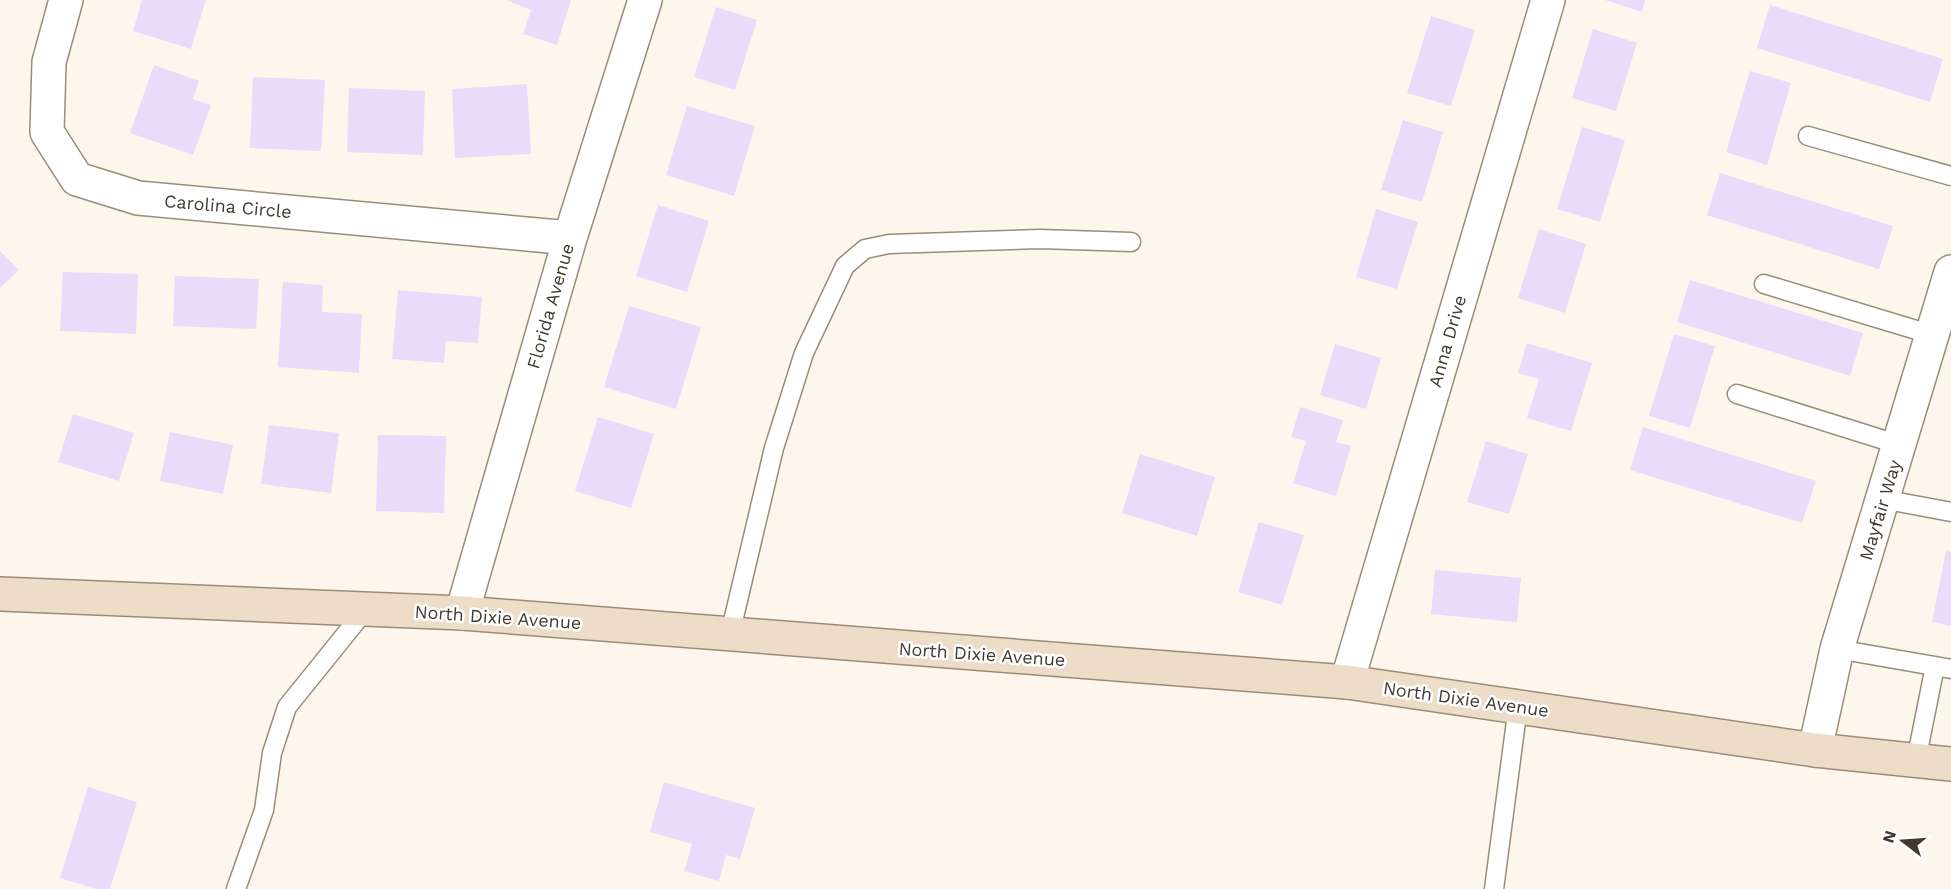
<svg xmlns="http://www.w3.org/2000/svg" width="1951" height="889" font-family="'Work Sans',sans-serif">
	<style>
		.building { fill: #eadbfb }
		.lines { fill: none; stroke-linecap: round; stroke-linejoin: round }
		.lane-casing { stroke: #9b8c77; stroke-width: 21 }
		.street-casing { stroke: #9b8c77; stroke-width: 36 }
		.secondary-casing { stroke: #9b8c77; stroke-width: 36 }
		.lane { stroke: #fff; stroke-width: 18 }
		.street { stroke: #fff; stroke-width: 33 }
		.secondary { stroke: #ecdcc8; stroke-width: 33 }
		.labels { text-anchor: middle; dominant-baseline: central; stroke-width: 5; stroke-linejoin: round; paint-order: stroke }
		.street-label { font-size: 18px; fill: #403a31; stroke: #fff }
	</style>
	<rect width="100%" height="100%" fill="#fdf6ed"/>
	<path class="building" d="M 142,0 L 206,0 L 191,49 L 133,31 Z
		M 506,0 L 571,0 L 557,45 L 523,34 L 531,10 Z
		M 1605,0 L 1645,0 L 1642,12 Z
		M 1770,5 L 1943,59 L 1930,102 L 1757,48 Z
		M 716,7 L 757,20 L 735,90 L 694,77 Z
		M 1431,16 L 1475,30 L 1451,106 L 1407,93 Z
		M 1593,29 L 1637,43 L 1616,111 L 1572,98 Z
		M 154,65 L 199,81 L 193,99 L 211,105 L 193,155 L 130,133 Z
		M 1750,71 L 1791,83 L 1767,165 L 1726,152 Z
		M 253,77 L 325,80 L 321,151 L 250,148 Z
		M 527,84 L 531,154 L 455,158 L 452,89 Z
		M 349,88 L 425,91 L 423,155 L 347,152 Z
		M 687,106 L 755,126 L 734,196 L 666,175 Z
		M 1403,120 L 1443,132 L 1422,202 L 1381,190 Z
		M 1582,127 L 1625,140 L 1600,222 L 1557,209 Z
		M 1720,173 L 1893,226 L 1879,269 L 1707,215 Z
		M 658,205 L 709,221 L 687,292 L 636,276 Z
		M 1376,209 L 1418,222 L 1397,289 L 1356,277 Z
		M 1539,229 L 1586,244 L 1565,313 L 1518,298 Z
		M 0,251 L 19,270 L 0,288 Z
		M 63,272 L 138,274 L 136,334 L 60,331 Z
		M 175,276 L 259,279 L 256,329 L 173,326 Z
		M 1690,280 L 1863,333 L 1850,376 L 1677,322 Z
		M 283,282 L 323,285 L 322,312 L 362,314 L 359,373 L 278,367 Z
		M 398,290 L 482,297 L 478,343 L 446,341 L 444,363 L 392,359 Z
		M 629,306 L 701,327 L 676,409 L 604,387 Z
		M 1674,334 L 1715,346 L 1690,428 L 1649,416 Z
		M 1527,343 L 1592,363 L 1571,431 L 1527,418 L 1539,379 L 1518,373 Z
		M 1335,344 L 1381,358 L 1366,409 L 1320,395 Z
		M 1300,407 L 1343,420 L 1336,442 L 1351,446 L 1336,496 L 1293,483 L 1306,441 L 1291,437 Z
		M 73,414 L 134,433 L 119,481 L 58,462 Z
		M 598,417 L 654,434 L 631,508 L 575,491 Z
		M 269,425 L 339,433 L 331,493 L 261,484 Z
		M 1643,427 L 1816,481 L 1802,523 L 1630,470 Z
		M 170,432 L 233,445 L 223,494 L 160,481 Z
		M 378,435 L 446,436 L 444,513 L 376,511 Z
		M 1486,441 L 1528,454 L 1509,514 L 1467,502 Z
		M 1140,454 L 1215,477 L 1197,536 L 1122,513 Z
		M 1259,522 L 1304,535 L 1282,605 L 1238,592 Z
		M 1946,551 L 1951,552 L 1951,626 L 1932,622 Z
		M 1435,570 L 1521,578 L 1517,622 L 1431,614 Z
		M 664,782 L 755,808 L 740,859 L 726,855 L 719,881 L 684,871 L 692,844 L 650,832 Z
		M 88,787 L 137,802 L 110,889 L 96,889 L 60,878 Z"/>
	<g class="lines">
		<defs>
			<path id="lane" d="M 1808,136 L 1951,176
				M 1764,284 L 1933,335
				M 1737,394 L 1900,445
				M 1882,499 L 1951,512
				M 730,634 L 774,448 L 804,353 L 845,266 L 865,249 L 889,244 L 1040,239 L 1131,242
				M 1837,649 L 1951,669
				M 1916,761 L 1935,666
				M 236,889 L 264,810 L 272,753 L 287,707 L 366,609
				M 1494,889 L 1518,706"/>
			<path id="street" d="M 66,0 L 49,62 L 47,132 L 77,179 L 138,198 L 570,238
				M 462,613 L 570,238 L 645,0
				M 1347,682 L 1548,0
				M 1815,750 L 1837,649 L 1951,272"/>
			<path id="secondary" d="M 0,594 L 462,613 L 1347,682 L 1815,750 L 1951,764"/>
		</defs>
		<use href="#lane" class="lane-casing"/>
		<use href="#street" class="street-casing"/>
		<use href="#secondary" class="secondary-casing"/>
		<use href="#lane" class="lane"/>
		<use href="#street" class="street"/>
		<use href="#secondary" class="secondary"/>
	</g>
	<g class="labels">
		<g class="street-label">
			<text transform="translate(228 206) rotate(5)">Carolina Circle</text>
			<text transform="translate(550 306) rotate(-74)">Florida Avenue</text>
			<text transform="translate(1447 341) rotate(-74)">Anna Drive</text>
			<text transform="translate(1880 510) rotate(-73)">Mayfair Way</text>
			<text transform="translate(498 617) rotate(4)">North Dixie Avenue</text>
			<text transform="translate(982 654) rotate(4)">North Dixie Avenue</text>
			<text transform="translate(1466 699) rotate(8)">North Dixie Avenue</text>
		</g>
	</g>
	<g transform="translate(1903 841) rotate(287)" stroke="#ffffff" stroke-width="4.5" paint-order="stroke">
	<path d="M0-4.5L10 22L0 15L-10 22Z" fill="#403a31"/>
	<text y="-9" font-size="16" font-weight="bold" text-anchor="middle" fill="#403a31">N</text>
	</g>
</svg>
